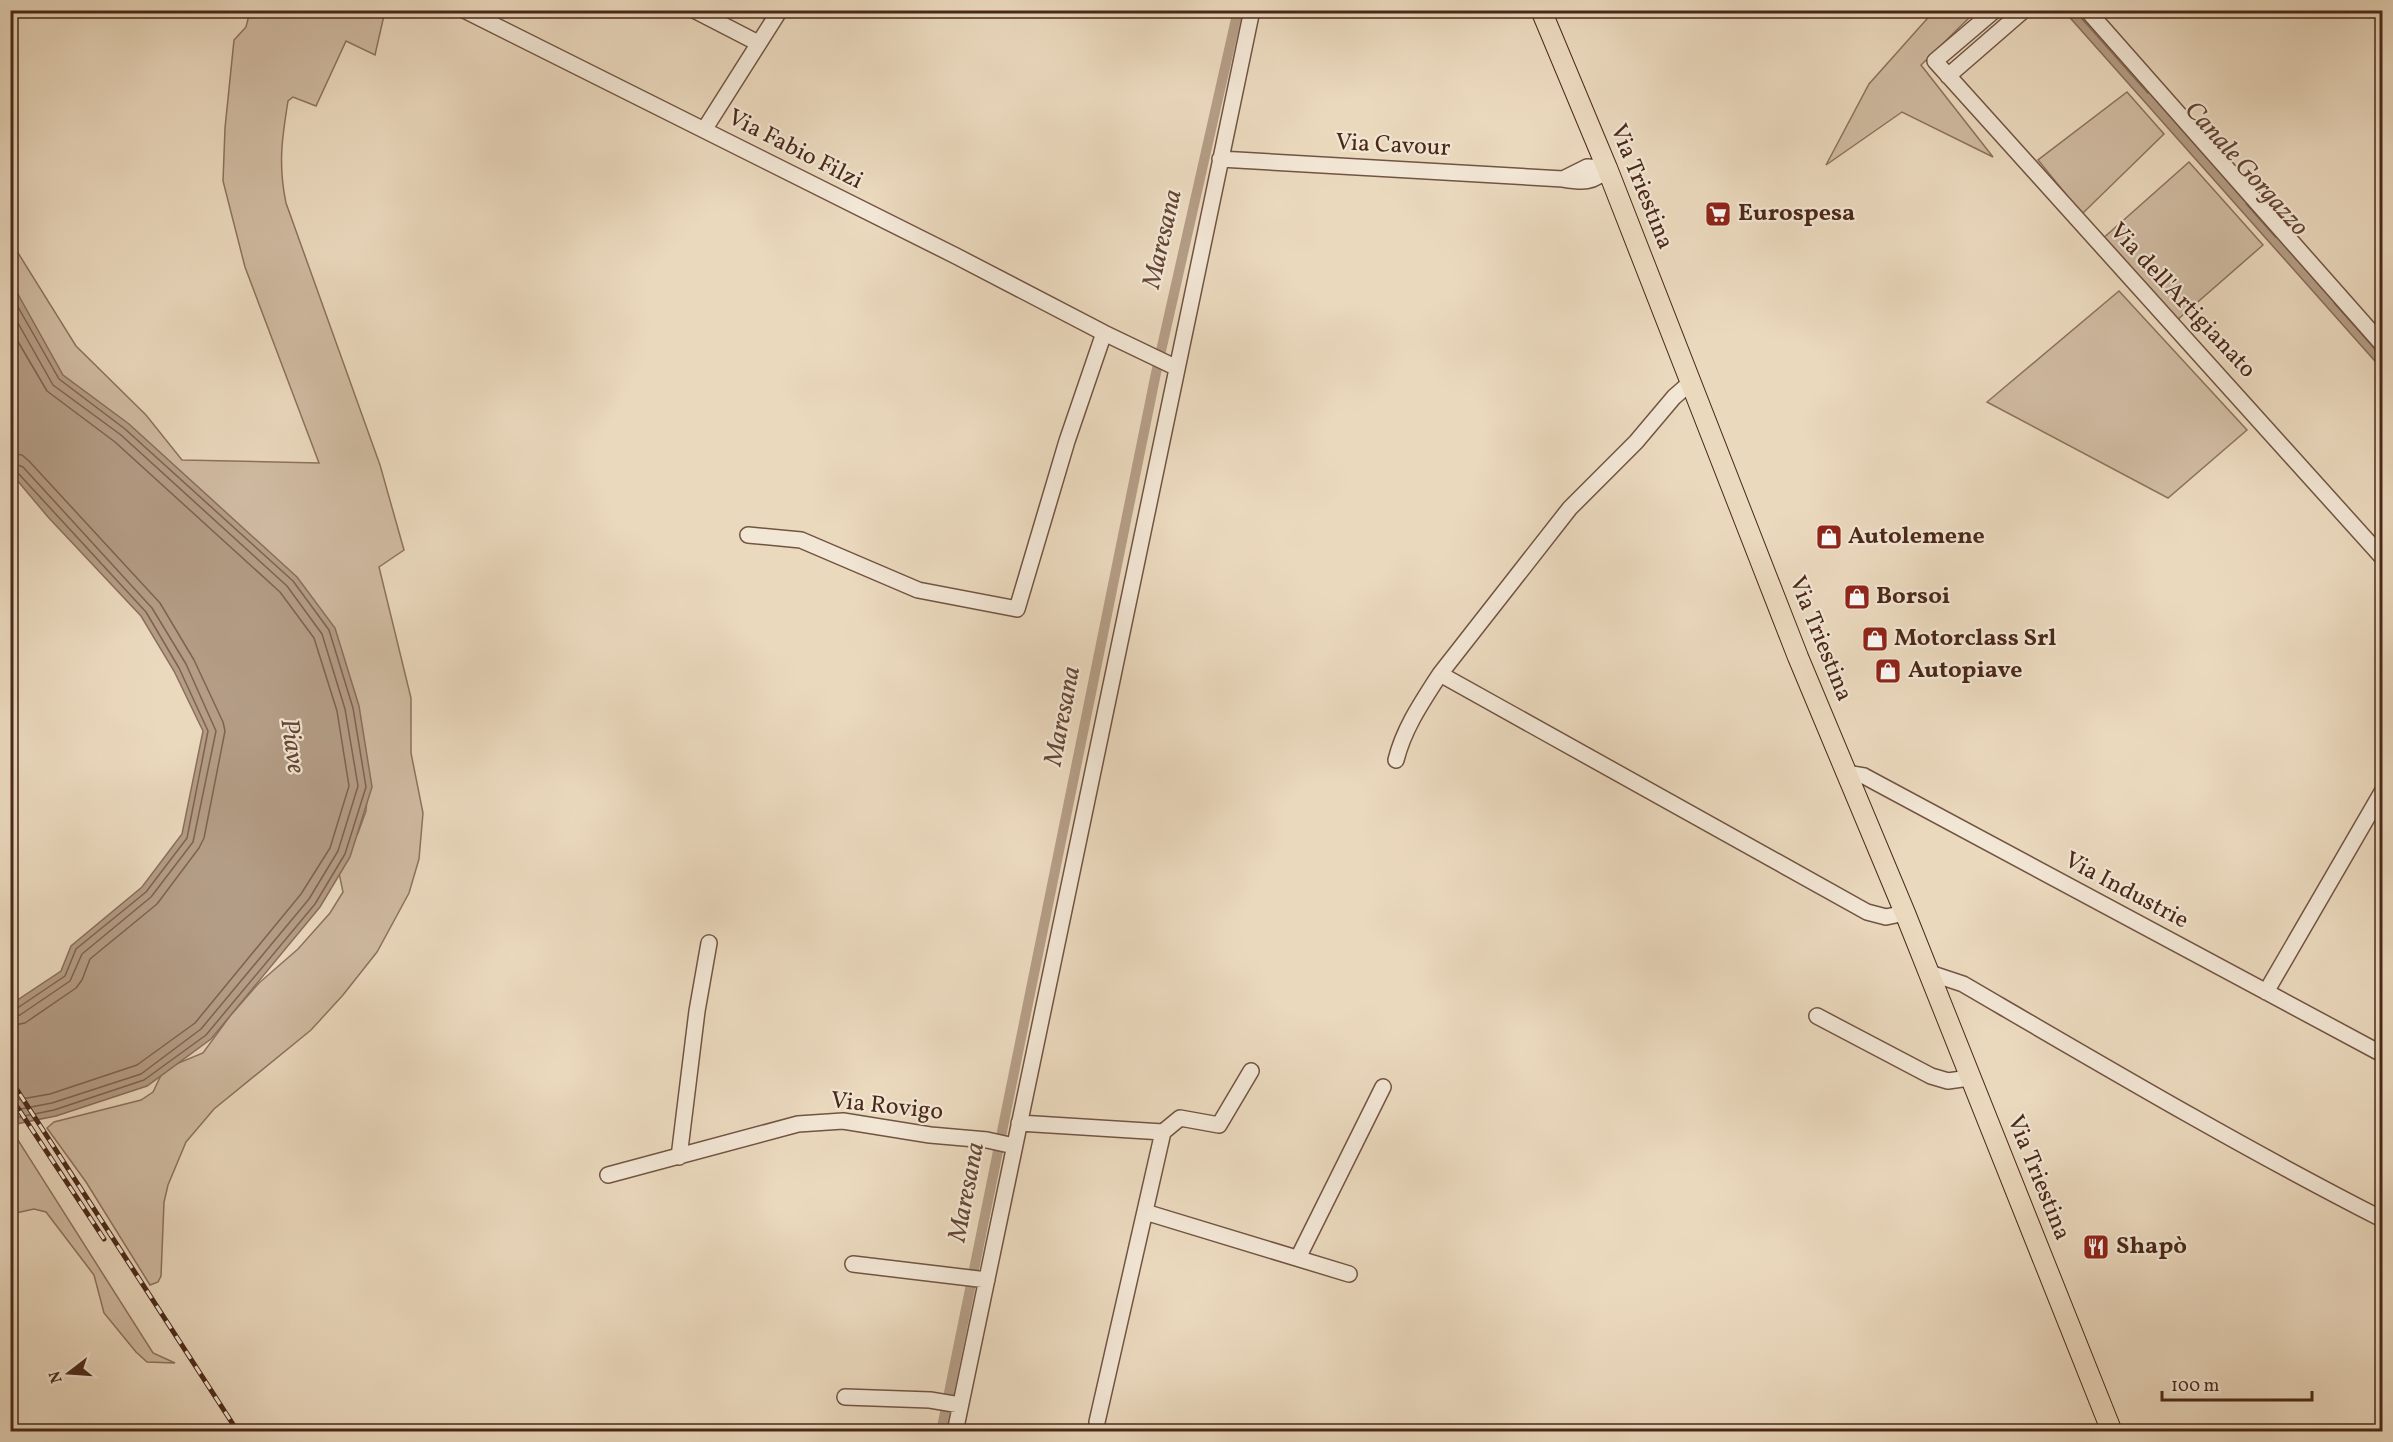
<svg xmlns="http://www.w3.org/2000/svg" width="2393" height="1442" font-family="Vollkorn,serif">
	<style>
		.green { fill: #d0bba2; stroke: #8d725d; stroke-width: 1.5 }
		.water { fill: #b49d86; stroke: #8a6e5a; stroke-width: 1.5 }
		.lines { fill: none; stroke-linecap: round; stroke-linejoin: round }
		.shore { stroke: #7f624f; stroke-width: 1.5 }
		.canal { stroke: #b49d86; stroke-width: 10 }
		.minor-casing { stroke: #725442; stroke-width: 18 }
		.major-casing { stroke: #4a2818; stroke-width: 22 }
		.minor { stroke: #f2e6d5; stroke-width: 15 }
		.major { stroke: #ebd9be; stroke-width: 20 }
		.rail-casing { stroke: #4a2818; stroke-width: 5 }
		.rail { stroke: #f2e6d5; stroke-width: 3; stroke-dasharray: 9; stroke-linecap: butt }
		.labels { text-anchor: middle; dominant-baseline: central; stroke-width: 4.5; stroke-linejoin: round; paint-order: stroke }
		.street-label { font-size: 24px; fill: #4a2818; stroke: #f2e6d5 }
		.poi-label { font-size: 24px; font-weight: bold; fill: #4a2818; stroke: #f2e6d5; text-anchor: start }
		.water-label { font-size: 26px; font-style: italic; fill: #644534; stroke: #f2e6d5 }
	</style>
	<rect width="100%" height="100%" fill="#ebd9be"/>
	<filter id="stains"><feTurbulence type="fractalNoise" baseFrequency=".00333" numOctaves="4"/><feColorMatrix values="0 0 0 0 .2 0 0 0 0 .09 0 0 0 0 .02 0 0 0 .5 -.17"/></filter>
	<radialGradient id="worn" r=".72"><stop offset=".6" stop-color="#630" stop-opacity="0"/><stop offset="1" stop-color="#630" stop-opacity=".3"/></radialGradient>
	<path class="green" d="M 250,11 L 385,11 L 375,55 L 346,41 L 316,106 L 293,97 L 288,101 C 282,138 278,165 286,203 L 380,465 L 404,550 L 379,567 L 411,698 L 411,753 L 423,813 L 419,859 L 409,893 L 377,952 L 343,995 L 311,1030 L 214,1109 L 186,1142 L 168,1185 L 164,1202 L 161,1276 L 158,1282 L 150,1285 L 86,1182 L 47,1128 L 54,1122 L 141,1100 L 153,1092 L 164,1069 L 203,1053 L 230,1016 L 259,983 L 298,949 L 330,913 L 343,892 L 339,873 L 345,853 L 358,833 L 366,811 L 368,783 L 74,406 L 11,290 L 10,240 L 76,346 L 146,415 L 182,460 L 319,463 L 245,267 L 223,181 L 225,128 L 234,40 L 246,27 Z
		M 1934,11 L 1976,11 L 1921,65 L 1993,157 L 1902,112 L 1826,165 L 1869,84 Z
		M 2127,92 L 2164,134 L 2082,214 L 2038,160 Z
		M 2189,162 L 2263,245 L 2176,321 L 2100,241 Z
		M 2119,291 L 2247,430 L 2168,498 L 1987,402 Z
		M 10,1135 L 18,1140 L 153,1353 L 175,1363 L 147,1362 L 136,1352 L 104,1313 L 94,1275 L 46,1212 L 34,1209 L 11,1214 Z"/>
	<path class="water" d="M 2064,11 L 2075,11 L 2382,357 L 2382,369 Z
		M 10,280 L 63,375 L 129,424 L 297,577 L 335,628 L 359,706 L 372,787 L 350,857 L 320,907 L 211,1039 L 147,1086 L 56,1116 L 11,1125 L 11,1009 L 13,1003 L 61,971 L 71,946 L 142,887 L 182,834 L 203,731 L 174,671 L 141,616 L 48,517 L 11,473 Z"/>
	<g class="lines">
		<path class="shore" d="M 10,293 L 59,379 L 125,429 L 293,581 L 329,630 L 353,708 L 366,787 L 345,854 L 315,904 L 206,1035 L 144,1080 L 54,1110 L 10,1119
			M 10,309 L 53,385 L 121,435 L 287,586 L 322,634 L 345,709 L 358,786 L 338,851 L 309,899 L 201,1029 L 141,1074 L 52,1103 L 10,1111
			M 10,328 L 47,391 L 115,442 L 280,592 L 314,638 L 337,711 L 349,786 L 330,848 L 301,894 L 195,1023 L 137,1065 L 50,1094 L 10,1101
			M 10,453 L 22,455 L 29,461 L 160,603 L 194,660 L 223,722 L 225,731 L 204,838 L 199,848 L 157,904 L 90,959 L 82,980 L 76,988 L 25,1023 L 10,1026
			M 10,462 L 23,467 L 152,608 L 186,664 L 216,731 L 193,842 L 151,897 L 82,954 L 70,981 L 20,1015 L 10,1017
			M 10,470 L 17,472 L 146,612 L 179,668 L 208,731 L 187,838 L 146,892 L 76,949 L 65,976 L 16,1009 L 10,1010"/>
		<path class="canal" d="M 2152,97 L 2244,199
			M 2280,240 L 2331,299
			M 941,1432 L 1156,373 L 1238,10"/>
		<defs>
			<path id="minor" d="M 464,10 L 956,256 L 1104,333 L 1177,368
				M 694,10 L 758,43
				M 1995,10 L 1935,61 L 2382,557
				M 2087,10 L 2382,344
				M 1948,76 L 2024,10
				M 704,130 L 780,10
				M 1220,159 L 1563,179 C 1581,182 1594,184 1607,168 L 1587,167 L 1563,179
				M 1690,383 L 1674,397 L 1636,442 L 1570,508 L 1440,674 L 1867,912 L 1886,917 L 1905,913
				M 748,535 L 801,540 L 918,590 L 1017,609 L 1067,441 L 1104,333
				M 1396,760 C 1404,728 1422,702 1440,674
				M 1846,773 L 1864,776 L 1877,783 L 2382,1054
				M 1927,972 L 1963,984 C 2102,1065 2239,1146 2382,1219
				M 2266,992 L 2382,792
				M 1817,1016 L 1931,1076 L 1948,1081 L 1969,1078
				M 1019,1123 L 1163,1132 L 1097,1422
				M 1163,1132 L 1180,1118 L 1219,1125 L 1251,1071
				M 679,1157 L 697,1011 L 709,943
				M 608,1175 L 798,1124 L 843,1121 L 930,1135 L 987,1140 L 1014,1146
				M 1145,1212 L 1349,1274
				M 1298,1258 L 1383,1087
				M 853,1264 L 987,1280
				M 845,1397 L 930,1400 L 960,1405
				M 955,1432 L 1252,10"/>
			<path id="major" d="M 1541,10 L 1607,168 L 1798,657 L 1905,913 L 2112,1432"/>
		</defs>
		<use href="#minor" class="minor-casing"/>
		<use href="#major" class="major-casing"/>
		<use href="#minor" class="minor"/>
		<use href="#major" class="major"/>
		<defs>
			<path id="rail" d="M 10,1079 L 238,1432
				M 10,1096 L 104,1239"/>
		</defs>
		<use href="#rail" class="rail-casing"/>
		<use href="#rail" class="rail"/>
	</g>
	<defs>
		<symbol id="supermarket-square" viewBox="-11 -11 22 22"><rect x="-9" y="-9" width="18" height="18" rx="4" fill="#8f2418" stroke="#f2e6d5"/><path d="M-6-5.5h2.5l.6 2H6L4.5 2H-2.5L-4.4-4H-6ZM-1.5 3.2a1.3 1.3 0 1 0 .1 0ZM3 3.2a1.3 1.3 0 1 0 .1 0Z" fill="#fff"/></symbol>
		<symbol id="shop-square" viewBox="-11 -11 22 22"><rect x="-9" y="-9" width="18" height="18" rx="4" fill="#8f2418" stroke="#f2e6d5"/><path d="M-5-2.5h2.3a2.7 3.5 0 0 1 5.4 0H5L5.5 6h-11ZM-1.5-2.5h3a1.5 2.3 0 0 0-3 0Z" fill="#fff"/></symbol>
		<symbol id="restaurant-square" viewBox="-11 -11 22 22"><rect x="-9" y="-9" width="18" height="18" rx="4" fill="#8f2418" stroke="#f2e6d5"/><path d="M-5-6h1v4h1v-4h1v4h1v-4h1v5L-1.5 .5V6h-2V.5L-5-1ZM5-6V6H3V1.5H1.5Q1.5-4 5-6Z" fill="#fff"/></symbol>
	</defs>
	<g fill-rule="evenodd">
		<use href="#supermarket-square" x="1703" y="199" width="30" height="30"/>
		<use href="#shop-square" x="1814" y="522" width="30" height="30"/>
		<use href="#shop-square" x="1842" y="582" width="30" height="30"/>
		<use href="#shop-square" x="1860" y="624" width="30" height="30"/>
		<use href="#shop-square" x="1873" y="656" width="30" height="30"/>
		<use href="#restaurant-square" x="2081" y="1232" width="30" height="30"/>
	</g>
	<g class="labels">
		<g class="street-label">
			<text transform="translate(1393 146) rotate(3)">Via Cavour</text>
			<text transform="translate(795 150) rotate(27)">Via Fabio Filzi</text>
			<text transform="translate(1641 187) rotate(68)">Via Triestina</text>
			<text transform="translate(2182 301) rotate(47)">Via dell'Artigianato</text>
			<text transform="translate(1820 639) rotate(68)">Via Triestina</text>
			<text transform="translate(2126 891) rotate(28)">Via Industrie</text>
			<text transform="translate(887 1107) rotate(6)">Via Rovigo</text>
			<text transform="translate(2038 1178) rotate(68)">Via Triestina</text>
		</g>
		<g class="poi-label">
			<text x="1738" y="214">Eurospesa</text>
			<text x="1848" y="537">Autolemene</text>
			<text x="1876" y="597">Borsoi</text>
			<text x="1894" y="639">Motorclass Srl</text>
			<text x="1908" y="671">Autopiave</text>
			<text x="2116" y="1247">Shapò</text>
		</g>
		<g class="water-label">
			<text transform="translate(2246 169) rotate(48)">Canale Gorgazzo</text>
			<text transform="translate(1163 239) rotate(-77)">Maresana</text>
			<text transform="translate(1063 716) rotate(-79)">Maresana</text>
			<text transform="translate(292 746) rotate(82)">Piave</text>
			<text transform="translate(967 1192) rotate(-79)">Maresana</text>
		</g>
	</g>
	<rect width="2393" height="1442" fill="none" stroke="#ebd9be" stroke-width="36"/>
	<rect x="12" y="12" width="2369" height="1418" fill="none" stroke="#4a2818" stroke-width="3"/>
	<rect x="18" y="18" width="2357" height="1406" fill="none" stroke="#4a2818" stroke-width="1.5"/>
	<g transform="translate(69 1373) rotate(253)" stroke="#f2e6d5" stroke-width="4.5" paint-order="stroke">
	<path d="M0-4.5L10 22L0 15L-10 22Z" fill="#4a2818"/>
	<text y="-9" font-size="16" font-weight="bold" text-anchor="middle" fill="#4a2818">N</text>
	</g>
	<path d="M2162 1391v9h150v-9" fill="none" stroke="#4a2818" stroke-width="3"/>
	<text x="2171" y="1391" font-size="18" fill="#4a2818" stroke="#f2e6d5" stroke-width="4.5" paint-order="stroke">100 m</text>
	<rect width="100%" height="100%" filter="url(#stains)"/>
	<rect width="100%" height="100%" fill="url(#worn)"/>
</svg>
